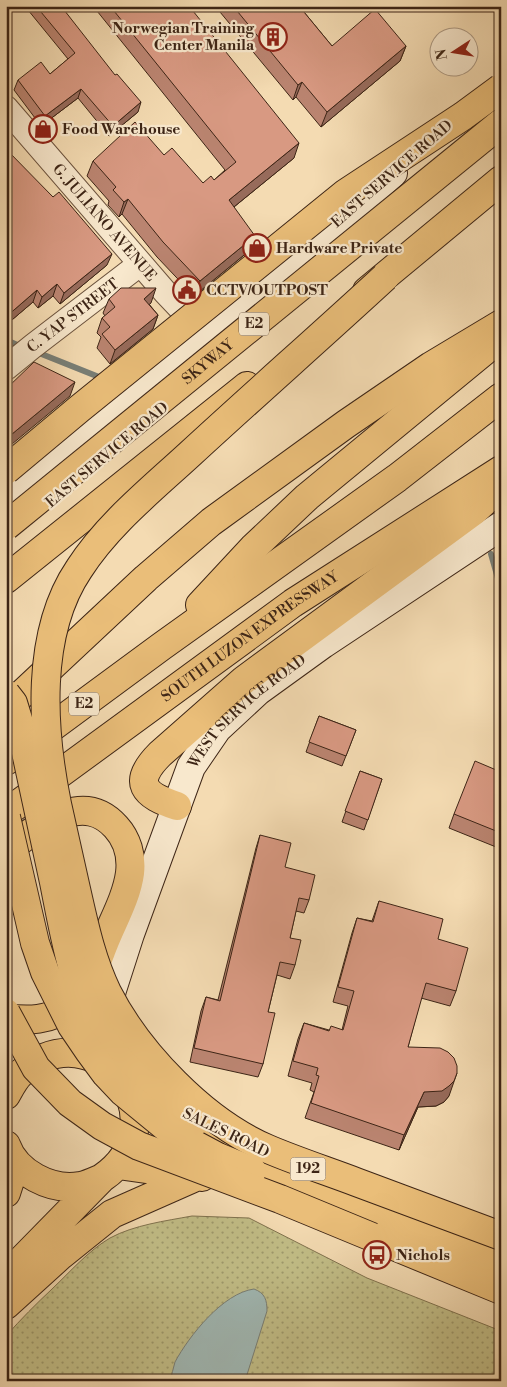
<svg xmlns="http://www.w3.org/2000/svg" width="507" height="1387" font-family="'Libre Bodoni',serif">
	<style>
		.grass { fill: url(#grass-dots); stroke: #80724e }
		.water { fill: #a0b9b6; stroke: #787e76 }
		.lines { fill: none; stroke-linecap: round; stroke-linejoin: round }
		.stream { stroke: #787e76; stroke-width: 6 }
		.minor-casing { stroke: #6b523d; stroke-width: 26 }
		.secondary-casing { stroke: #3d2516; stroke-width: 30 }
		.primary-casing { stroke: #3d2516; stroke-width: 30 }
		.trunk-casing { stroke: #3d2516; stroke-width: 30 }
		.motorway-casing { stroke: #3d2516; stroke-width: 30 }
		.minor { stroke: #f8e8cd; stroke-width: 24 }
		.secondary { stroke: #f8e8cd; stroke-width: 28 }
		.primary { stroke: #eabe79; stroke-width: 28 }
		.trunk { stroke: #eabe79; stroke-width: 28 }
		.motorway { stroke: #eabe79; stroke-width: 28 }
		.motorway-bridge-casing { stroke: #3d2516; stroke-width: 30; stroke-linecap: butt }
		.motorway-bridge { stroke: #eabe79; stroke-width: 28 }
		.wall { fill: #ba8470; stroke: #3d2516 }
		.shaded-wall { fill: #976b5b; stroke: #3d2516 }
		.building { fill: #d89982; stroke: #3d2516 }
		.labels { text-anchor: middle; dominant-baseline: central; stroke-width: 4.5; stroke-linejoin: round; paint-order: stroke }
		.shield { fill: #f8e8cd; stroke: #75604d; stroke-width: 1 }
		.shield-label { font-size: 14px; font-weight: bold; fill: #3d2516 }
		.poi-label { font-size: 15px; font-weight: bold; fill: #3d2516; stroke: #f8e8cd; text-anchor: start }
		.street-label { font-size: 15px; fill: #3d2516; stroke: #f8e8cd }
	</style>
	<defs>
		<pattern id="grass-dots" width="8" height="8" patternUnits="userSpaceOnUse" patternTransform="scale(1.25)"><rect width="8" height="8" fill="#c2be87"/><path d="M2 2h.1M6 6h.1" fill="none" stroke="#9f9a6d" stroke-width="1.8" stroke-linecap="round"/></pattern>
	</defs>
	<rect width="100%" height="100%" fill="#f4dbb2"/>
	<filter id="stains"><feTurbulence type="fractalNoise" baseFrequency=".004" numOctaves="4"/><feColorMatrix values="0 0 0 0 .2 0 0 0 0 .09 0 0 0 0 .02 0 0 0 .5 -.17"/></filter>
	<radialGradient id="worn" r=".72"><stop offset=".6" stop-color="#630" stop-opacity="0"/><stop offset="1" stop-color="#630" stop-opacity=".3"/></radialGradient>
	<path class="grass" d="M 192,1216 L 249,1218 L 367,1278 L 501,1331 L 501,1381 L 6,1381 L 6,1336 C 21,1319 36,1304 52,1289 C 71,1271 88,1251 110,1238 C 134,1225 165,1221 192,1216 Z"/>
	<path class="water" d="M 254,1289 C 265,1293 267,1300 267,1311 L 245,1381 L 170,1381 C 172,1375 173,1368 175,1362 C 189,1336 223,1293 254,1289 Z"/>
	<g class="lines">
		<path class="stream" d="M 6,340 L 22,347
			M 34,351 L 104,379
			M 491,554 L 501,589"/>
		<defs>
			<g id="minor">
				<path id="s1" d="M 6,108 L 165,292 L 203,332"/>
				<path id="s2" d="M 6,368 L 33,346 L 140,264"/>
			</g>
			<g id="secondary">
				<path d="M 6,500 L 208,338 L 393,173"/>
				<path id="s3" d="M 106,1015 L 112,990 L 130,934 L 191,767 L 217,729 L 258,691 L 323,644 L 501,526"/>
			</g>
			<path id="primary" d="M 6,1095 C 10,1088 15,1078 21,1073 C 95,1006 184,1122 102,1178 L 6,1276
				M 6,1145 C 16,1173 51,1191 80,1186 C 87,1185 95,1181 102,1178
				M 118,1165 L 202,1177
				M 6,1193 L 16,1162
				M 6,1305 L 61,1255 L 112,1214 L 198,1176"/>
			<path id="trunk" d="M 6,851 C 36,829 81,788 116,827 C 127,839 132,856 130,873 C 127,896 114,919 105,941 C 96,963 88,991 68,1006 C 50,1021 28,1021 6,1018"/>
			<g id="motorway">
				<path d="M 367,291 L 501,180"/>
				<path d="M 6,579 L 247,386"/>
				<path d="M 200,605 L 253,548 L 307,497 L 488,348"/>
				<path d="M 6,709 L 146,578 L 211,522 L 346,424 L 431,366 L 501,324"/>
				<path d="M 6,761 L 162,646 L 397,478 L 501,397"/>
				<path d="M 177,806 C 144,795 131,783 160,754 L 244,680 L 474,511 L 501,486"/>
				<path id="s4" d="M 6,813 L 293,603 L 501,470"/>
				<path d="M 192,1125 L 223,1144 L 264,1162 L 304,1177"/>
				<path d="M 277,1181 L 501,1266"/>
				<path d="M 372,1237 L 501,1290"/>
			</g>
		</defs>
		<use href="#minor" class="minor-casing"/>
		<use href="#secondary" class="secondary-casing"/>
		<use href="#primary" class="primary-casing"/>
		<use href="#trunk" class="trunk-casing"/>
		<use href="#motorway" class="motorway-casing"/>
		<use href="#minor" class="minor"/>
		<use href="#secondary" class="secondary"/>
		<use href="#primary" class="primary"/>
		<use href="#trunk" class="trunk"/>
		<use href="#motorway" class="motorway"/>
		<defs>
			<g id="motorway-bridge">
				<path d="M 385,277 C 321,336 255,394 191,453 C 152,489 108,524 79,569 C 35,634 42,730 57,804 C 63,832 70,861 76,889 C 84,924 91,959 107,992 C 138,1053 204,1122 268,1149 C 296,1161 327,1171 356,1182 C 404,1200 452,1218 501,1236"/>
				<path d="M 6,470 L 79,409 L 346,193 L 463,116 L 501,88"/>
				<path id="s5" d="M 6,526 L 501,123"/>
				<path d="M 6,694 L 13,703 L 21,729 C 32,780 43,831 54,882 C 65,937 74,1000 109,1047 C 132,1077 164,1100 192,1125"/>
				<path d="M 6,817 L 35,943 L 45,972 L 72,1026 L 89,1051 L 106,1074 L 123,1092 L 173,1133 L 218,1157 L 252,1171"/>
				<path d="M 6,1013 L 36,1068 L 70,1103 L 102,1126 L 139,1146 L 280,1199 L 372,1237"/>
			</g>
		</defs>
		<use href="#motorway-bridge" class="motorway-bridge-casing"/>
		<use href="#motorway-bridge" class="motorway-bridge"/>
	</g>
	<path class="wall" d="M 29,6 L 61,6 L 138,112 L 109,136 L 78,98 L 41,126 L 14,90 L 18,80 L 50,74 L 68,59 L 28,10 Z
		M 93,6 L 189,6 L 294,158 L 234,207 L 249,251 L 194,296 L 157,257 L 122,214 L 119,217 L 108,205 L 109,201 L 87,176 L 93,161 L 164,155 L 203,183 L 214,180 L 225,170 Z
		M 215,6 L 299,6 L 332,46 L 406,46 L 400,61 L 321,127 L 296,97 L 293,100 Z
		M 424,6 L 434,6 L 428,11 Z
		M 6,149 L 107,265 L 60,304 L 53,296 L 38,308 L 33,302 L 6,325 Z
		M 109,299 L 151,303 L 149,304 L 158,315 L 153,329 L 110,364 L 97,348 L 101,337 L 97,333 L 102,318 L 105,316 L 103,313 Z
		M 319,716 L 356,730 L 342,766 L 306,752 Z
		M 360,771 L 382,779 L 364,830 L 342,822 Z
		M 501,772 L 501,849 L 449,828 L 454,814 Z
		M 260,835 L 309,900 L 304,913 L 296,911 L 290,938 L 295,965 L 290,979 L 277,975 L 268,1012 L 263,1064 L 258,1077 L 190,1062 L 201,1011 L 206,997 L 218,1000 L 256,848 Z
		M 379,901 L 438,939 L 456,991 L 450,1006 L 421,998 L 408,1047 L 449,1096 L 444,1102 L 436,1106 L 418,1107 L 399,1150 L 305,1118 L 314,1092 L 310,1090 L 312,1083 L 288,1076 L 298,1039 L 304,1023 L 329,1030 L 342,1030 L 348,1006 L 333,1002 L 352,933 L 357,918 L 372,921 Z"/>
	<path class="shaded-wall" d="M 430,6 L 434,6 L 428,11 Z
		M 406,46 L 400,61 L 321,127 L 327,112 Z
		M 302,82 L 296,97 L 293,100 L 298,85 Z
		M 81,89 L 78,98 L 41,126 L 45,116 Z
		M 141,102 L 138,112 L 109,136 L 113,126 Z
		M 299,143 L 294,158 L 224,215 L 229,200 Z
		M 128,199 L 122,214 L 119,217 L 124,202 Z
		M 255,236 L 249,251 L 194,296 L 200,281 Z
		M 112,254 L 107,265 L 60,304 L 64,293 Z
		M 57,284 L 53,296 L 38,308 L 42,297 Z
		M 156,288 L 151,303 L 139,313 L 144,299 Z
		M 37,290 L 33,302 L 6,325 L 7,316 Z
		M 158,315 L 153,329 L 110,364 L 115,350 Z
		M 75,382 L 70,396 L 6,449 L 6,439 Z
		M 457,1073 L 449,1096 L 444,1102 L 436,1106 L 418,1107 L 399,1150 L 404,1135 L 424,1092 Z"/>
	<path class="building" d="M 36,6 L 61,6 L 115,75 L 117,74 L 141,102 L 113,126 L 81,89 L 45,116 L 18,80 L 41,62 L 50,74 L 75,53 Z
		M 110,6 L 189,6 L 299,143 L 229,200 L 255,236 L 200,281 L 163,242 L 128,199 L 124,202 L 113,190 L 116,187 L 93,161 L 135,122 L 164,155 L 172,148 L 203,183 L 211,176 L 214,180 L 236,162 Z
		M 233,6 L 299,6 L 332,46 L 375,9 L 406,46 L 327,112 L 302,82 L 298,85 Z
		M 6,149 L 53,197 L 59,192 L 112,254 L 64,293 L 57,284 L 42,297 L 37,290 L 7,316 L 6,315 Z
		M 121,288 L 156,288 L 144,299 L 158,315 L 115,350 L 102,334 L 110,327 L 102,318 L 115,307 L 109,299 Z
		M 34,362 L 75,382 L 6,439 L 6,389 Z
		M 319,716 L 356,730 L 346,756 L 309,742 Z
		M 475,761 L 501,772 L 501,833 L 454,814 Z
		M 360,771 L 382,779 L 368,820 L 345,811 Z
		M 260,835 L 291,843 L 285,867 L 315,875 L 309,900 L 299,898 L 290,938 L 301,940 L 295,965 L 280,962 L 268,1012 L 275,1013 L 263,1064 L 194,1048 L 206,997 L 220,1001 Z
		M 379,901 L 443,919 L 438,939 L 468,948 L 456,991 L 426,983 L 408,1047 L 440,1048 L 448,1052 L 454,1058 L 457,1066 L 457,1073 L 454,1081 L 449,1086 L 442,1091 L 424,1092 L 404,1135 L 311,1103 L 319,1076 L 316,1075 L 318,1068 L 293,1061 L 304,1023 L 329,1031 L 331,1026 L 343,1030 L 354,991 L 338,987 L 357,918 L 373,922 Z"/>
	<defs>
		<symbol id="building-ring" viewBox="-11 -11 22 22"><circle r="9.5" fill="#f8e8cd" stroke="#8f2418" stroke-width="1.5"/><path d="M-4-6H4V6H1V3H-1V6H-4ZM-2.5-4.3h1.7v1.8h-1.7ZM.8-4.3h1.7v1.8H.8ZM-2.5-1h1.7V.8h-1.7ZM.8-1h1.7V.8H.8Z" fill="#8f2418"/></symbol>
		<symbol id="shop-ring" viewBox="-11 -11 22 22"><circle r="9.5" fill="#f8e8cd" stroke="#8f2418" stroke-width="1.5"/><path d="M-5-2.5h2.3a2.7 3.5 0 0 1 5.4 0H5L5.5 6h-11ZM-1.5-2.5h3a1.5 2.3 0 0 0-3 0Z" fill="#8f2418"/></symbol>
		<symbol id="civic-ring" viewBox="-11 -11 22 22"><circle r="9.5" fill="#f8e8cd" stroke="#8f2418" stroke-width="1.5"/><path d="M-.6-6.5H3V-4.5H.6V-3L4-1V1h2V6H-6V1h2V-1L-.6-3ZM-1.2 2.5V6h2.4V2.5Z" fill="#8f2418"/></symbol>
		<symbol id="bus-ring" viewBox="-11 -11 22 22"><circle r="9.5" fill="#f8e8cd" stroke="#8f2418" stroke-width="1.5"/><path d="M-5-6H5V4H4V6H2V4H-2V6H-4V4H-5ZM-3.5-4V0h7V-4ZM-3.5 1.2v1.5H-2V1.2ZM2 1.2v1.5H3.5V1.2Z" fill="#8f2418"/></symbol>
	</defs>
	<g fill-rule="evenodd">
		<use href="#building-ring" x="257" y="21" width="32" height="32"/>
		<use href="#shop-ring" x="27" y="113" width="32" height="32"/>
		<use href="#shop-ring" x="241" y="232" width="32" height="32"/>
		<use href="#civic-ring" x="171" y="274" width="32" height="32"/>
		<use href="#bus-ring" x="361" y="1239" width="32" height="32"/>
	</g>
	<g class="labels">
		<g class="shield">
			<rect x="239" y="312.5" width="30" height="23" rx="4"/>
			<rect x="69" y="692.5" width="30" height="23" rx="4"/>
			<rect x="290.5" y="1157.5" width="35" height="23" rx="4"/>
		</g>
		<g class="shield-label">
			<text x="254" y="324">E2</text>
			<text x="84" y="704">E2</text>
			<text x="308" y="1169">192</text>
		</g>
		<g class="poi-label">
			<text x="254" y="28" text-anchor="end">Norwegian Training<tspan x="254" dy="17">Center Manila</tspan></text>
			<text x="62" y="129">Food Warehouse</text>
			<text x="276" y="248">Hardware Private</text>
			<text x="206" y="290">CCTV/OUTPOST</text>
			<text x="396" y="1255">Nichols</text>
		</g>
		<g class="street-label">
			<text transform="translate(392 174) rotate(-41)">EAST SERVICE ROAD</text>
			<text stroke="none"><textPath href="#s1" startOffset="151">G. JULIANO AVENUE</textPath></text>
			<text stroke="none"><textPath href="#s2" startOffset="85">C. YAP STREET</textPath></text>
			<text stroke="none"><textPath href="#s5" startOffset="260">SKYWAY</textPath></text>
			<text transform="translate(107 455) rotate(-40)">EAST SERVICE ROAD</text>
			<text stroke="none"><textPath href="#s4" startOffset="301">SOUTH LUZON EXPRESSWAY</textPath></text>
			<text stroke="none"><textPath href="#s3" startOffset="342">WEST SERVICE ROAD</textPath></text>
			<text transform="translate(226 1133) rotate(26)">SALES ROAD</text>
		</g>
	</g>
	<rect width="507" height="1387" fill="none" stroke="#f4dbb2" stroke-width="25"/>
	<rect x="8" y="8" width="492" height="1372" fill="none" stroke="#3d2516" stroke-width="2.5"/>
	<rect x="12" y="12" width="482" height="1362" fill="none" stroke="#3d2516"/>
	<g transform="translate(454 52) rotate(258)"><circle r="24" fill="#f8e8cd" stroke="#ad9a84"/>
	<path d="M0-4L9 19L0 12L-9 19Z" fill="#8f2418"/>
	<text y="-8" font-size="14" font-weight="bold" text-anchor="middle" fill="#3d2516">N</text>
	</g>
	<rect width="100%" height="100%" filter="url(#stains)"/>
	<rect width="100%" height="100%" fill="url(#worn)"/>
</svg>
